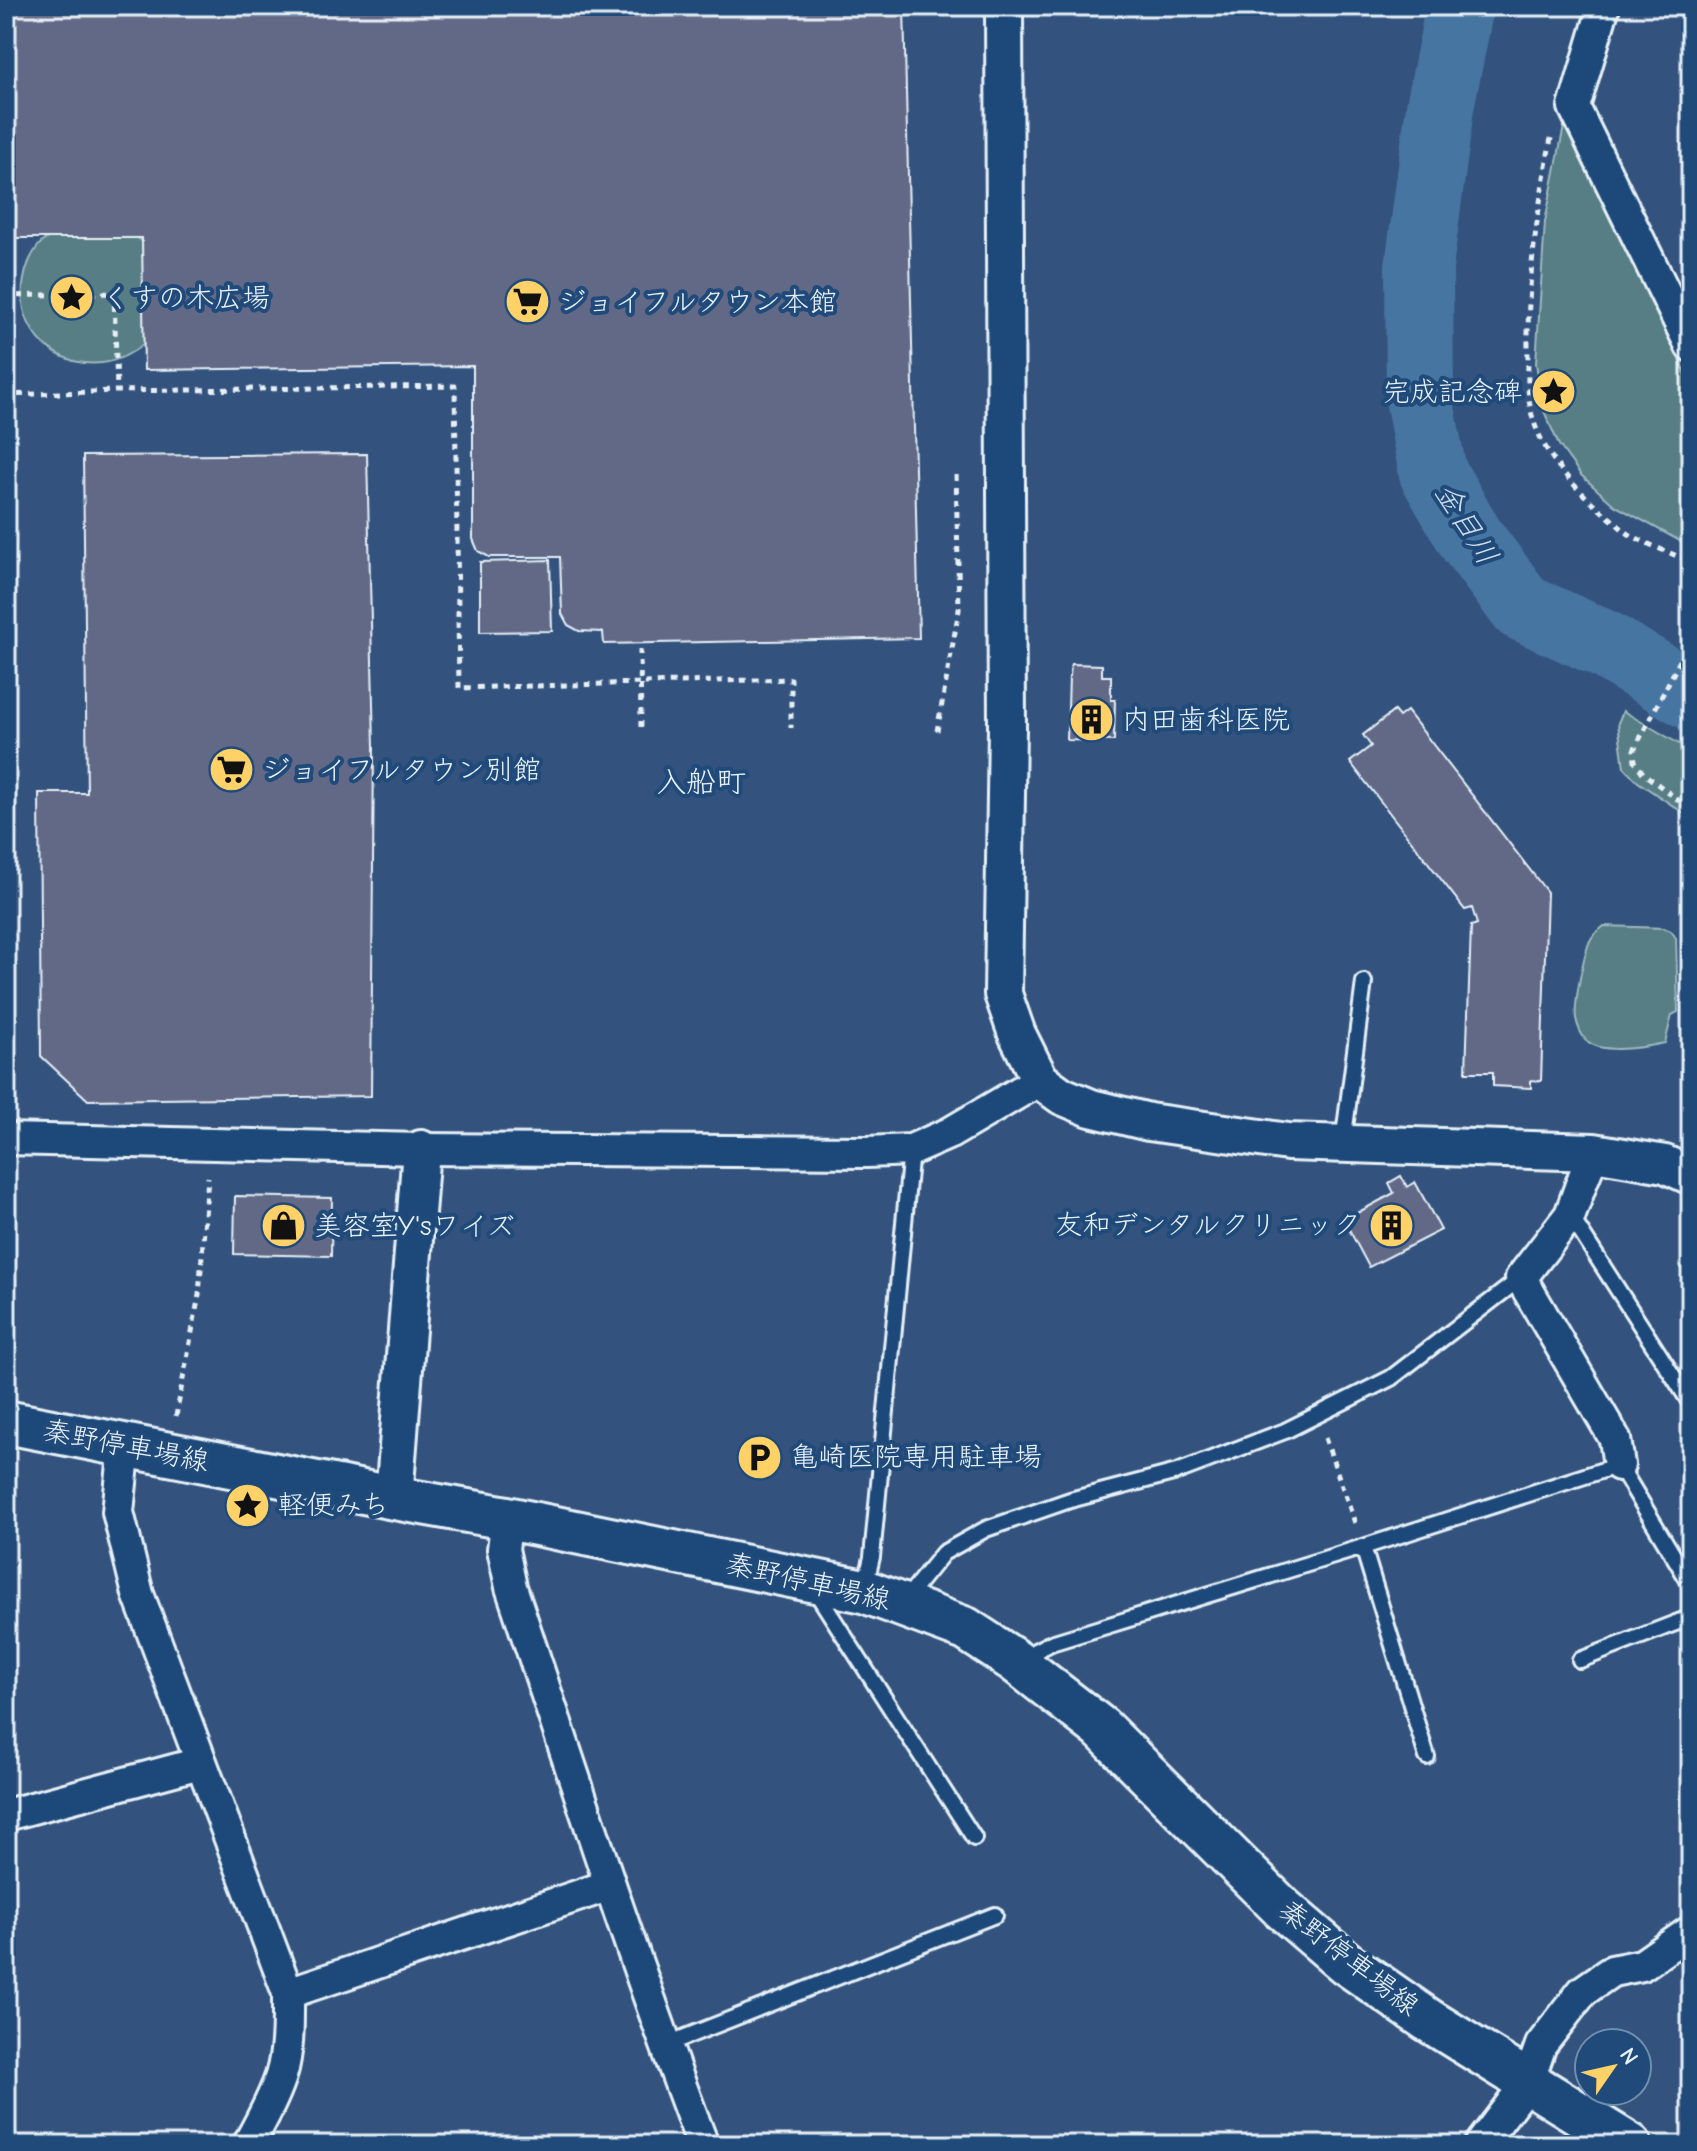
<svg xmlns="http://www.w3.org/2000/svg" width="1697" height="2151" font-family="'Comic Neue','Klee One',sans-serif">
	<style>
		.green { fill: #567e84; stroke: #9fb8be; stroke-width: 2 }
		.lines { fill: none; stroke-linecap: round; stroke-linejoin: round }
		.river { stroke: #4674a2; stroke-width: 68 }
		.building { fill: #626987; stroke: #e8f1f8; stroke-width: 2 }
		.service-casing { stroke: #e8f1f8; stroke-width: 20 }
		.minor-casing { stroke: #e8f1f8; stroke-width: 36 }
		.tertiary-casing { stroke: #e8f1f8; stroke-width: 42 }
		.secondary-casing { stroke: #e8f1f8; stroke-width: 48 }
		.path { stroke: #e8f1f8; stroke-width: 5; stroke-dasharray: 6 6; stroke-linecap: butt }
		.service { stroke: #1f4a7a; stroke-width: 14 }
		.minor { stroke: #1f4a7a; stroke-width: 30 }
		.tertiary { stroke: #1f4a7a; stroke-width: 36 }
		.secondary { stroke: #1f4a7a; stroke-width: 42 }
		.labels { text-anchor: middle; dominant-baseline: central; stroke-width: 8; stroke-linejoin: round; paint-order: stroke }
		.poi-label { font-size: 28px; fill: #e8f1f8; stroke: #1f4a7a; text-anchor: start }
		.street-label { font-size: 28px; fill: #e8f1f8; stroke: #1f4a7a }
		.water-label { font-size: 30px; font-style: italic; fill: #d0deeb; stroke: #1f4a7a }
		.neighbourhood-label { font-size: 30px; fill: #e8f1f8; stroke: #1f4a7a }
	</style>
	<rect width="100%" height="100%" fill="#33537e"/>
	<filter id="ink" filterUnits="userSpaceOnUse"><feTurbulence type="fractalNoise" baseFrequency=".0125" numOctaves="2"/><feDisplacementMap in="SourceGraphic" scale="16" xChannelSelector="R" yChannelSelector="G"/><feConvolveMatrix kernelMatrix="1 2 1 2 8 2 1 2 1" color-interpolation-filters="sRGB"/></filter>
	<g filter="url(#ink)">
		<path class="green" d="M 1565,121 L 1691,385 L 1691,547 L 1614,505 L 1581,475 L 1559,445 L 1543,409 L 1536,363 L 1545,222 Z
			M 59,230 L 130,232 L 149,247 L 152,334 C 147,340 141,347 134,351 C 81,386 11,343 24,279 C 26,267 31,255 39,245 C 44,239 53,235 59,230 Z
			M 1623,711 L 1691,751 L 1691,821 L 1685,814 L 1638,782 L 1624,767 L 1618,723 Z
			M 1604,926 L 1664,928 L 1671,931 L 1676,938 L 1678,1012 L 1672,1015 L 1665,1043 C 1646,1047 1601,1055 1586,1040 C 1581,1035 1577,1025 1576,1018 C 1574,1003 1584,951 1591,939 C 1594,933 1600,930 1604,926 Z"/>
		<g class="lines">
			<path class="river" d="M 1460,6 L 1440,107 L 1419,267 L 1420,403 L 1433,473 L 1471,539 L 1522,607 L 1604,644 L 1691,696"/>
		</g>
		<path class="building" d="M 6,6 L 904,6 L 919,638 L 604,644 L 603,632 L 579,631 L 568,625 L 562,614 L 560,557 L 489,557 L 478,551 L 473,539 L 473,366 L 144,370 L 142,238 L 6,238 Z
			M 367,454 L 374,746 L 371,1096 L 88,1100 L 41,1056 L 39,793 L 87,793 L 83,456 Z
			M 550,560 L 552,631 L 480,632 L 480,562 Z
			M 1071,664 L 1102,665 L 1102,676 L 1111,676 L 1111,700 L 1115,700 L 1114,741 L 1067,740 L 1069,676 L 1070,676 Z
			M 1394,711 L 1399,717 L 1407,711 L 1547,892 L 1541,1081 L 1531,1080 L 1531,1088 L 1493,1086 L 1493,1072 L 1466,1072 L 1471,926 L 1477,924 L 1472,908 L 1465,910 L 1350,762 L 1371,746 L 1363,735 Z
			M 1401,1176 L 1407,1187 L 1415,1182 L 1441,1230 L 1369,1267 L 1344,1220 L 1394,1193 L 1389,1183 Z
			M 235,1196 L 332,1198 L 331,1256 L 234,1254 Z"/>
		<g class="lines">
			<defs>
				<path id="service" d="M 1343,1143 L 1364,982
					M 1570,1215 L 1691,1404
					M 1363,1547 L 1427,1757
					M 865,1587 L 872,1557 L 911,1150
					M 814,1589 L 974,1838
					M 905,1600 L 943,1553 L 986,1529 L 1070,1500 L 1177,1472 L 1285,1431 L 1391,1378 L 1521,1278
					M 1019,1659 L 1051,1643 L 1363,1547 L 1619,1465 L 1691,1585
					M 1580,1660 L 1691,1617
					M 665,2045 L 995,1915"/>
				<path id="minor" d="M 1604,6 L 1574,107 L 1691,346
					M 6,1139 L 421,1149 L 867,1152 L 911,1150 L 950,1133 L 1040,1080
					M 1594,1152 L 1583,1179 L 1570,1215 L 1521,1278 L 1615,1439 L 1619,1465
					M 125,1445 L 118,1512 L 138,1594 L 288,1993 C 288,2020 289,2049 281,2076 C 273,2100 260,2123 248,2145
					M 507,1518 L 503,1549 L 511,1587 C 573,1773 633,1961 703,2145
					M 6,1815 L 200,1763
					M 288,1993 L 610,1885
					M 1480,2145 L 1528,2082 L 1541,2045 L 1583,1991 L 1612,1971 L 1642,1965 L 1691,1931"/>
				<path id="tertiary" d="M 1004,6 L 1007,728 L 1003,994 L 1017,1034 L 1040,1080 L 1062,1096 L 1091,1108 L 1149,1122 L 1288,1142 L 1594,1152 L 1665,1164 L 1691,1176
					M 394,1498 L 421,1149"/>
				<path id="secondary" d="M 6,1422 L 394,1498 L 507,1518 L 864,1591 L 966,1629 L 1015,1661 L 1101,1728 L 1283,1909 L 1346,1963 L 1428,2020 L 1630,2145"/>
			</defs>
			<use href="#service" class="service-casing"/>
			<use href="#minor" class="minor-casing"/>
			<use href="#tertiary" class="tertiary-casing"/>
			<use href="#secondary" class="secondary-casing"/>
			<path class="path" d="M 1551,138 C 1538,209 1527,278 1528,351 C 1528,369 1527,388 1530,406 C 1538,452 1576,490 1610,518 C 1617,524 1623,530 1629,534 C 1648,545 1671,553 1691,562
				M 6,296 L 114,293 L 117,391 L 455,386 L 459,688 L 791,679 L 791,728
				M 6,395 L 117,391
				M 1691,639 L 1634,750 L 1635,761 L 1643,773 L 1691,810
				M 640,649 L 641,730
				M 937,731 L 959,610 L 956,472
				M 176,1416 L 199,1295 L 208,1177
				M 1325,1438 L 1355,1523"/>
			<use href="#service" class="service"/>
			<use href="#minor" class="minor"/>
			<use href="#tertiary" class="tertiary"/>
			<use href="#secondary" class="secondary"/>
		</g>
	</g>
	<defs>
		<symbol id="sight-disc" viewBox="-11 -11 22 22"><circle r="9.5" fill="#ffd166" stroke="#1f4a7a"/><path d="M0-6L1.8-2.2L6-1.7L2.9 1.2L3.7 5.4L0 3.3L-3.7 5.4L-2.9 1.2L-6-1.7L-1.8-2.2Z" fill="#111"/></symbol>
		<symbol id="supermarket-disc" viewBox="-11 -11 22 22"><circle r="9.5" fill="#ffd166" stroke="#1f4a7a"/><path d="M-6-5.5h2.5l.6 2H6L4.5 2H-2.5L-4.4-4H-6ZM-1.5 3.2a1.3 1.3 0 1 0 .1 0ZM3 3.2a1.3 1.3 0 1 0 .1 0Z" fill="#111"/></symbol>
		<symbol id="building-disc" viewBox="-11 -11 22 22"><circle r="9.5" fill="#ffd166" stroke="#1f4a7a"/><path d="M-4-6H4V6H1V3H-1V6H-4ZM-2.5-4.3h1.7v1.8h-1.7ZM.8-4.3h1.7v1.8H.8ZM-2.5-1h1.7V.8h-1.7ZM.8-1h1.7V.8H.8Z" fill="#111"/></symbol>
		<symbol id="shop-disc" viewBox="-11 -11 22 22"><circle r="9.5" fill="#ffd166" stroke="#1f4a7a"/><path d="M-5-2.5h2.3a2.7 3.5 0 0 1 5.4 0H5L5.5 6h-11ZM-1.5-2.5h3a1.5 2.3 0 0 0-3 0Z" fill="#111"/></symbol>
		<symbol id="parking-disc" viewBox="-11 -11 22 22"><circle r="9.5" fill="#ffd166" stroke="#1f4a7a"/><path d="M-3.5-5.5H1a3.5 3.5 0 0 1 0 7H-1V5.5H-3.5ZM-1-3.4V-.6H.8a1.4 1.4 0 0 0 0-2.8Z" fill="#111"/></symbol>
	</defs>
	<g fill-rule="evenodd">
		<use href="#sight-disc" x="46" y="272" width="51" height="51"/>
		<use href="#supermarket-disc" x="502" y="276" width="51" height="51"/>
		<use href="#sight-disc" x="1528" y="366" width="51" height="51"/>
		<use href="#building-disc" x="1066" y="694" width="51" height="51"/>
		<use href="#supermarket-disc" x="206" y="744" width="51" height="51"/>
		<use href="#building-disc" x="1366" y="1200" width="51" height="51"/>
		<use href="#shop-disc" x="258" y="1200" width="51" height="51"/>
		<use href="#parking-disc" x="734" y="1432" width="51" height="51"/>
		<use href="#sight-disc" x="222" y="1480" width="51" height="51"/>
	</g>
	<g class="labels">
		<g class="poi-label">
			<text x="102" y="298">くすの木広場</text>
			<text x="558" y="302">ジョイフルタウン本館</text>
			<text x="1522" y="392" text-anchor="end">完成記念碑</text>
			<text x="1122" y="720">内田歯科医院</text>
			<text x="262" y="770">ジョイフルタウン別館</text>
			<text x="1361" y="1225" text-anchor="end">友和デンタルクリニック</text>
			<text x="314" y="1226">美容室Y'sワイズ</text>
			<text x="790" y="1457">亀崎医院専用駐車場</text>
			<text x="278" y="1505">軽便みち</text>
		</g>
		<g class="street-label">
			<text transform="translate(126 1446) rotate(11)">秦野停車場線</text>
			<text transform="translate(808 1582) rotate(13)">秦野停車場線</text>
			<text transform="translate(1349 1958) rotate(38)">秦野停車場線</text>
		</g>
		<g class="water-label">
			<text transform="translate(1466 524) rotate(58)">金目川</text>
		</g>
		<g class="neighbourhood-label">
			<text x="701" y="782">入船町</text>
		</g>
	</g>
	<rect width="1697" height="2151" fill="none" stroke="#1f4a7a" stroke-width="32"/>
	<rect x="16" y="16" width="1665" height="2119" fill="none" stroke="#e8f1f8" stroke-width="3" filter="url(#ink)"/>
	<g transform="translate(1613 2067) rotate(56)"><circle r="38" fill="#1f4a7a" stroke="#6f8dac" stroke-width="2"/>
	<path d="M0-6L14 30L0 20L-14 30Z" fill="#ffd166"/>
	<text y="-12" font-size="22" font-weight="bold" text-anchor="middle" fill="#e8f1f8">N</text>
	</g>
</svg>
